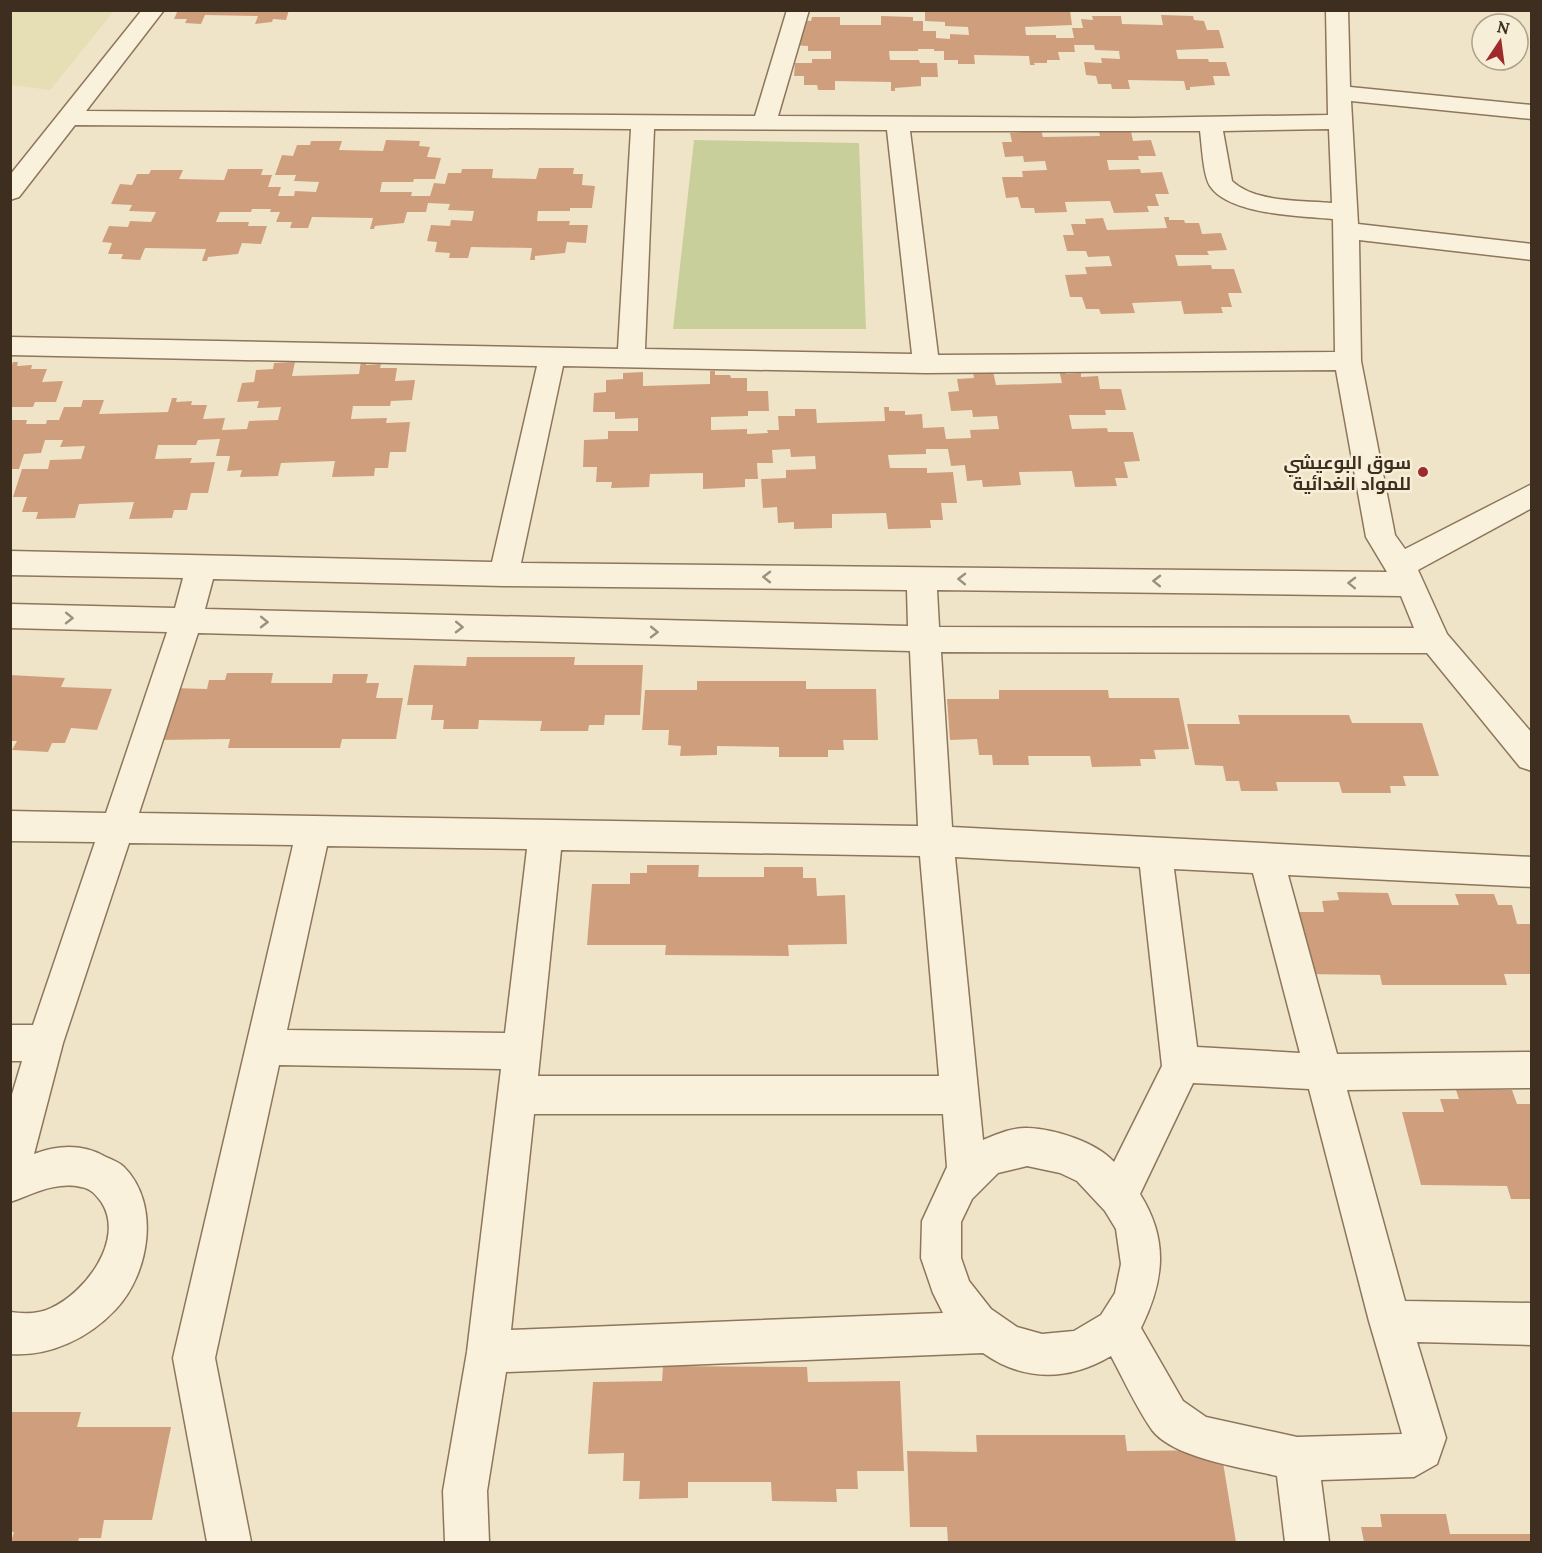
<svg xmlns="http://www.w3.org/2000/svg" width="1542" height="1553" font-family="Lora,Cairo,serif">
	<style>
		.farmland { fill: #e6deb5 }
		.green { fill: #c9cf9b }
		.building { fill: #cf9f7d }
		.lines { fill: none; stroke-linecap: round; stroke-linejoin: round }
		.minor-casing { stroke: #8d765c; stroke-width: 3 }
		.minor { fill: #faf1dc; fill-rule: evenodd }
		.oneway { stroke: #9c907e }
		.poi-dot { fill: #9e2a2b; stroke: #f7eed8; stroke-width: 2 }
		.labels { text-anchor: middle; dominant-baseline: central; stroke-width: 5; stroke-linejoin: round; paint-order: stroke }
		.poi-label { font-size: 18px; font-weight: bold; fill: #3d2e20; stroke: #f7eed8; text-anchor: end }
	</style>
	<rect width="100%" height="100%" fill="#f0e4c8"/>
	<path class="farmland" d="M 11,10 L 114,10 L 114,11 L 50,90 L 11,85 Z"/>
	<path class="green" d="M 694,140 L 859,143 L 866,329 L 673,329 Z"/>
	<path class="building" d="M 178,10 L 289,10 L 286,20 L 273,19 L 272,22 L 255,24 L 258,16 L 205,15 L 201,24 L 185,23 L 187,19 L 174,19 Z
		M 925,10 L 1070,10 L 1072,25 L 1025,27 L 1026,35 L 1056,35 L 1056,38 L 1074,38 L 1072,28 L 1083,28 L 1081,19 L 1093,20 L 1092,16 L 1121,16 L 1122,24 L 1163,25 L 1161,15 L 1193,16 L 1194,20 L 1204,21 L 1207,30 L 1219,30 L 1224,48 L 1176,50 L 1178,59 L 1208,59 L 1209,62 L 1226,62 L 1230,76 L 1213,76 L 1215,85 L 1190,87 L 1190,90 L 1186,90 L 1184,81 L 1128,80 L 1130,89 L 1112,89 L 1111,84 L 1098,84 L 1096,76 L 1086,75 L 1084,62 L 1102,63 L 1101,58 L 1120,59 L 1119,51 L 1095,50 L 1094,45 L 1074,45 L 1075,52 L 1058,52 L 1060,60 L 1047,60 L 1047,63 L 1034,63 L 1035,65 L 1030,65 L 1029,56 L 974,55 L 975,64 L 958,64 L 958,60 L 944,60 L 944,51 L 934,51 L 934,49 L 918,49 L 918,51 L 889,51 L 890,60 L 919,60 L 920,63 L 937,63 L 938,77 L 921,77 L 921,86 L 895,88 L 895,91 L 891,91 L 891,82 L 835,81 L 835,90 L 818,90 L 817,85 L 804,85 L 804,76 L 794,76 L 795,63 L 812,63 L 812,59 L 831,59 L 831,51 L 808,51 L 808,46 L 788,45 L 800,20 L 811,21 L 812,17 L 840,17 L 840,25 L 881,25 L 881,16 L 913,17 L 913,21 L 923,21 L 923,31 L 936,31 L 936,38 L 950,39 L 950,34 L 969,35 L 968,27 L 945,26 L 945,22 L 925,21 Z
		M 1098,126 L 1116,129 L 1117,132 L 1131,131 L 1133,141 L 1151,140 L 1156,156 L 1138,156 L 1139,160 L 1107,160 L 1109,170 L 1140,169 L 1141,173 L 1162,172 L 1169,194 L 1155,194 L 1159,206 L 1147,206 L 1149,212 L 1114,213 L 1110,201 L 1065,202 L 1067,212 L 1035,213 L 1034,208 L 1021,208 L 1018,197 L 1006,198 L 1002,177 L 1023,177 L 1022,171 L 1047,170 L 1045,161 L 1024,162 L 1023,156 L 1005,157 L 1002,142 L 1012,142 L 1010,133 L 1024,132 L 1023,128 L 1040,127 L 1043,137 L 1100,136 Z
		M 386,140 L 420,141 L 419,146 L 430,147 L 427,157 L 441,158 L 435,179 L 414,179 L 413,182 L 382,182 L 380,192 L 412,192 L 411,196 L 430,196 L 434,183 L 445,184 L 448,173 L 461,173 L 462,169 L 493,169 L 492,178 L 536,179 L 539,168 L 574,168 L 573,174 L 583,174 L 582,185 L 595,186 L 592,208 L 570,208 L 570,211 L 538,211 L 537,221 L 570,221 L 569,225 L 588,225 L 586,243 L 567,242 L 565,253 L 535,256 L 535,260 L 530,260 L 532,248 L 471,247 L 468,258 L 449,258 L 450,253 L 435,252 L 437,242 L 427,241 L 431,225 L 450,226 L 451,220 L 472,221 L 474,211 L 448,210 L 450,204 L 428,203 L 426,212 L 407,212 L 404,223 L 375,226 L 374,229 L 370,229 L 373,218 L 312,217 L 308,228 L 290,228 L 292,222 L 276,222 L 280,212 L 270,212 L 271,209 L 252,209 L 251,212 L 220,212 L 216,222 L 249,222 L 248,226 L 267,226 L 261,244 L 242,243 L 238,254 L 208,257 L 207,261 L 202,261 L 206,249 L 145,248 L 140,260 L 121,259 L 123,254 L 108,254 L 112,243 L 102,242 L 109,226 L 128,227 L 130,221 L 151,222 L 156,212 L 129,211 L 132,205 L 111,204 L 120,184 L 132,185 L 137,174 L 149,174 L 151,170 L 183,170 L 179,179 L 224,180 L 228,169 L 263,169 L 261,175 L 272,175 L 268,187 L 281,187 L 278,196 L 294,196 L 295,191 L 316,192 L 319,182 L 294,181 L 296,175 L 275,175 L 282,155 L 293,156 L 297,145 L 310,145 L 311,141 L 342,141 L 339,150 L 383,151 Z
		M 1164,217 L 1169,217 L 1169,220 L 1184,220 L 1185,223 L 1199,223 L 1202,234 L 1221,233 L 1227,250 L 1207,251 L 1209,255 L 1175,255 L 1178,266 L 1211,265 L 1212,269 L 1234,269 L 1242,293 L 1228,293 L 1232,307 L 1221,307 L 1223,313 L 1184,314 L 1181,301 L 1132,303 L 1135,313 L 1101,314 L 1099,309 L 1086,309 L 1082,297 L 1070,297 L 1065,275 L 1087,274 L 1085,267 L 1112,266 L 1109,256 L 1088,257 L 1086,251 L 1067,251 L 1063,235 L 1074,235 L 1071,224 L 1086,224 L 1085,219 L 1103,218 L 1107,230 L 1167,228 Z
		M 367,360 L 366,365 L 381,364 L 380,368 L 397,368 L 395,381 L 415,380 L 412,400 L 391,401 L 390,406 L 353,406 L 351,419 L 387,418 L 386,423 L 410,422 L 406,452 L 390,452 L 388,468 L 375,468 L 374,476 L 332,477 L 335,461 L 281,463 L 278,476 L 240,477 L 242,470 L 227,471 L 230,456 L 216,456 L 220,439 L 198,440 L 196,445 L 158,445 L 155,459 L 192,458 L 190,463 L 215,462 L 208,493 L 191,493 L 187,510 L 174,510 L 172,518 L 129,519 L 134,502 L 79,504 L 75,518 L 36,519 L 38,512 L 22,512 L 27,497 L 13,497 L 22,469 L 48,469 L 50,460 L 81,459 L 85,446 L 60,447 L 63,440 L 45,440 L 41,453 L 24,454 L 19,469 L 10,469 L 10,420 L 27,420 L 26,424 L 46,424 L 47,420 L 59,420 L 64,407 L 81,407 L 83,400 L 104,400 L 99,414 L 168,412 L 172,398 L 177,398 L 176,402 L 192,401 L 191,405 L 207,405 L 203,419 L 225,418 L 222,430 L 247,429 L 249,421 L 278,420 L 281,407 L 257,408 L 259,401 L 237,402 L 242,383 L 254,382 L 256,370 L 273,369 L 274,363 L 295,362 L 292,376 L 359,374 L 361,361 Z
		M 13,362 L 18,362 L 17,366 L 32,365 L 31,369 L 47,369 L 42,382 L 63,381 L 56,402 L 35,402 L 33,407 L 10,407 L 10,370 Z
		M 1059,370 L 1065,370 L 1066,374 L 1081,373 L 1081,377 L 1098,376 L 1100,389 L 1121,389 L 1126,410 L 1105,410 L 1106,415 L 1069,415 L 1072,429 L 1107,428 L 1108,432 L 1133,432 L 1140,461 L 1124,462 L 1128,478 L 1115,478 L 1117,486 L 1075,487 L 1072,471 L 1019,472 L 1021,485 L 983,487 L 982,480 L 967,481 L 965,465 L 951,466 L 948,449 L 926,449 L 926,454 L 888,455 L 890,468 L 927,468 L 927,473 L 953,472 L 957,503 L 941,503 L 943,520 L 930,520 L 931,528 L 888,529 L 886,513 L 832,514 L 832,528 L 794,529 L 794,522 L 778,523 L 777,507 L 763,508 L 761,479 L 786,478 L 786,470 L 816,469 L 815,456 L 791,457 L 790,449 L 772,450 L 773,463 L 757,463 L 758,479 L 745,479 L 745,487 L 703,489 L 703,473 L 650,474 L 649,487 L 611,488 L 612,482 L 596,482 L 597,467 L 583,467 L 584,440 L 608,439 L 608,431 L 638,431 L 638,418 L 615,419 L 615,412 L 593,412 L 594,393 L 606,392 L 606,380 L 623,379 L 623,373 L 643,372 L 643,386 L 710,384 L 710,371 L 715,371 L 715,375 L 730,375 L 731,378 L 747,378 L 747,391 L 768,391 L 769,411 L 748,411 L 748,416 L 711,417 L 711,430 L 747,429 L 747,434 L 768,433 L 767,430 L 779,430 L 778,416 L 795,416 L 795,409 L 816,409 L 817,423 L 885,421 L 884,407 L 889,407 L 889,411 L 905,411 L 905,415 L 922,414 L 923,428 L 944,427 L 946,439 L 971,438 L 970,430 L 999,429 L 997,416 L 973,417 L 972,410 L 951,411 L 948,392 L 959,391 L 957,379 L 974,378 L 973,372 L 993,371 L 996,385 L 1062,383 Z
		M 467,657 L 575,657 L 574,665 L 643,665 L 640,715 L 605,715 L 604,725 L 589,725 L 588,731 L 540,731 L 542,721 L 479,720 L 478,729 L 443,729 L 444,720 L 431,720 L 433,705 L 407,705 L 414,665 L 466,666 Z
		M 227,673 L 273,673 L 271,683 L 332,683 L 333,674 L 368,674 L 366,683 L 379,683 L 376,698 L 403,698 L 396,739 L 342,739 L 340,748 L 228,748 L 230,739 L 159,740 L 173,688 L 207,689 L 209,680 L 225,680 Z
		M 10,675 L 65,678 L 61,687 L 112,689 L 97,730 L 71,728 L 65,743 L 52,743 L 48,752 L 12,750 L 17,741 L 10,741 Z
		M 697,681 L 806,681 L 806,689 L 876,689 L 878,740 L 843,740 L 844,750 L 828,750 L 828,757 L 779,757 L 779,747 L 717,746 L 717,755 L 680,756 L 681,746 L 668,745 L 669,730 L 642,730 L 645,690 L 697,690 Z
		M 999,690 L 1108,690 L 1109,698 L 1179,698 L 1189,749 L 1154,750 L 1156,759 L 1140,759 L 1141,766 L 1092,767 L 1090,756 L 1028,756 L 1029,765 L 993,765 L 992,755 L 979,755 L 977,739 L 950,740 L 947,699 L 999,699 Z
		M 1238,715 L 1349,715 L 1352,723 L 1422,723 L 1439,776 L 1403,776 L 1406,786 L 1390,786 L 1391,793 L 1342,793 L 1339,782 L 1276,782 L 1278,791 L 1241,791 L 1239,781 L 1226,781 L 1223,766 L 1195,765 L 1187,724 L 1240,724 Z
		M 647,865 L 699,865 L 698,877 L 764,877 L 764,867 L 803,867 L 803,878 L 816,878 L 817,896 L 845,895 L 847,944 L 788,945 L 789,956 L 665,955 L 666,945 L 587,945 L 592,884 L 630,884 L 630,873 L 647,873 Z
		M 1337,892 L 1388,893 L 1392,905 L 1459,905 L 1455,894 L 1494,894 L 1498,905 L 1512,905 L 1517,924 L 1532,924 L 1532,974 L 1504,974 L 1507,985 L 1382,985 L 1380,975 L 1300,974 L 1286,912 L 1324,912 L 1322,901 L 1339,900 Z
		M 1456,1090 L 1512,1090 L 1517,1104 L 1532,1104 L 1532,1199 L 1511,1199 L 1507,1186 L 1421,1185 L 1402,1112 L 1444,1112 L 1440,1099 L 1459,1099 Z
		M 663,1366 L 807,1367 L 808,1382 L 900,1381 L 904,1471 L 857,1471 L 858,1489 L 836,1489 L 837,1502 L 772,1501 L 771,1482 L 688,1482 L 688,1498 L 639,1499 L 640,1481 L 623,1481 L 624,1453 L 588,1454 L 593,1382 L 662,1381 Z
		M 10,1412 L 81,1412 L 77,1427 L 171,1427 L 152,1520 L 104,1520 L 101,1538 L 79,1538 L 78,1542 L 11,1542 L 14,1532 L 10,1532 Z
		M 976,1435 L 1125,1435 L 1127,1451 L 1221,1450 L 1236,1542 L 948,1542 L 947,1527 L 910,1527 L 907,1451 L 977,1452 Z
		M 1380,1514 L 1446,1514 L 1450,1534 L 1532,1534 L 1532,1542 L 1364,1542 L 1361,1527 L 1382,1527 Z"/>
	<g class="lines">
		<defs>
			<path id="minor" d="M 142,10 L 164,10 L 86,111 L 755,116 L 787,10 L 809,10 L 778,116 L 1133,118 L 1328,115 L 1326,10 L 1348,10 L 1350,87 L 1532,105 L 1532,119 L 1351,101 L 1358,224 L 1532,244 L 1532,260 L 1359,240 L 1361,361 L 1395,535 L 1405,549 L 1532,484 L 1532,508 L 1418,570 L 1447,634 L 1532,733 L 1532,771 L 1520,767 L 1427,653 L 941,652 L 952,827 L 1532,857 L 1532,887 L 1288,875 L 1337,1054 L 1532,1052 L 1532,1088 L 1347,1090 L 1405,1301 L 1532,1303 L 1532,1345 L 1417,1342 L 1446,1438 L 1437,1464 L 1414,1477 L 1321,1480 L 1329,1542 L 1285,1542 L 1277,1476 C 1244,1468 1173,1458 1152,1430 C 1136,1407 1124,1380 1111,1356 C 1069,1381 1024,1382 983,1353 L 506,1372 L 487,1491 L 489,1542 L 445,1542 L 443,1491 L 467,1352 L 501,1069 L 279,1065 L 215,1358 L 251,1542 L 207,1542 L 173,1358 L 293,845 L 129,843 L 63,1043 L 34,1154 C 58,1145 82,1144 104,1156 C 110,1159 119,1162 124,1167 C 161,1204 149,1274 116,1309 C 89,1338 50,1357 10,1354 L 10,1312 C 24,1314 39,1314 51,1308 C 85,1293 125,1240 102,1203 C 97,1196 91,1188 81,1187 C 56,1181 33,1194 10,1202 L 10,1101 L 22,1061 L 10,1061 L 10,1025 L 33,1025 L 95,842 L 10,841 L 10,811 L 106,813 L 167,632 L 10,628 L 10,604 L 175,608 L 183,578 L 10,575 L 10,551 L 492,562 L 537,366 L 10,355 L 10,337 L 618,349 L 631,129 L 75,125 L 19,197 L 10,200 L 10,175 ZM 654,129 L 887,130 L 912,354 L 645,349 ZM 1329,129 L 1332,203 C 1302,200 1255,203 1232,181 L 1223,131 ZM 910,131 L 1200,131 C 1202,145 1203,175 1210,186 C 1229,215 1301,216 1333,219 L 1335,352 L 938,355 ZM 563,366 L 926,373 L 1336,370 L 1366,537 L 1387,572 L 521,563 ZM 213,579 L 504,586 L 907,590 L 908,626 L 205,609 ZM 937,590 L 1401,596 L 1414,628 L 939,627 ZM 198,633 L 910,651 L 918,826 L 139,813 ZM 327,846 L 527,849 L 505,1033 L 287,1030 ZM 561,850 L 920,856 L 939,1076 L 538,1076 ZM 955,857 L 1140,867 L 1162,1066 L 1114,1162 C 1096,1142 1055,1129 1028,1128 C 1013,1127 997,1134 983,1140 ZM 1174,869 L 1253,873 L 1300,1053 L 1197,1047 ZM 1193,1083 L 1309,1089 L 1369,1321 L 1402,1434 L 1297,1437 L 1206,1417 L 1183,1401 L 1141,1328 C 1164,1281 1169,1240 1140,1194 ZM 534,1114 L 943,1114 L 947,1167 L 922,1221 L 921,1258 L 933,1293 L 943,1313 L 511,1330 ZM 1027,1166 L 1060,1173 L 1077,1181 L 1105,1211 L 1116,1229 L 1121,1264 L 1115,1293 L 1101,1315 L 1074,1331 L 1042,1334 L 1017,1327 L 991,1309 L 969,1281 L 961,1258 L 961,1222 L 972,1199 L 998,1173 Z"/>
		</defs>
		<use href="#minor" class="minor-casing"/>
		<use href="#minor" class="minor"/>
	</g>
	<defs><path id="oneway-chevron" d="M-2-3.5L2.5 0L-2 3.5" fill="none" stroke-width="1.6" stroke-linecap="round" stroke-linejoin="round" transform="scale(1.5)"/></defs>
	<g class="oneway">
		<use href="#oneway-chevron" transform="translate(767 577) rotate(-179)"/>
		<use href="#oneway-chevron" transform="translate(962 579) rotate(-179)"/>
		<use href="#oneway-chevron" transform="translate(1157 581) rotate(-179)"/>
		<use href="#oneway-chevron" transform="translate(1352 583) rotate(-179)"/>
		<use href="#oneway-chevron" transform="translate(69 618) rotate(1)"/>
		<use href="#oneway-chevron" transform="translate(264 622) rotate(1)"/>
		<use href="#oneway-chevron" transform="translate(459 627) rotate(1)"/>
		<use href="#oneway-chevron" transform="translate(654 632) rotate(1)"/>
	</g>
	<circle class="poi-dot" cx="1423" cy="472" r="6"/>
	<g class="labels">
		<g class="poi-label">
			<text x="1411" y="462">سوق البوعيشي<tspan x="1411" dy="21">للمواد الغدائية</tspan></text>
		</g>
	</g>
	<rect width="1542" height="1553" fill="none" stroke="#3d2e20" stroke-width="24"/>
	<g transform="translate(1500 42) rotate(13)"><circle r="28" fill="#f7eed8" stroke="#ada18e" stroke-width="1.5"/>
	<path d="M0-4.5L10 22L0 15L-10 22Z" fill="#9e2a2b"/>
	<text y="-9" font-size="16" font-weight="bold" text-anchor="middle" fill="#3d2e20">N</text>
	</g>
</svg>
